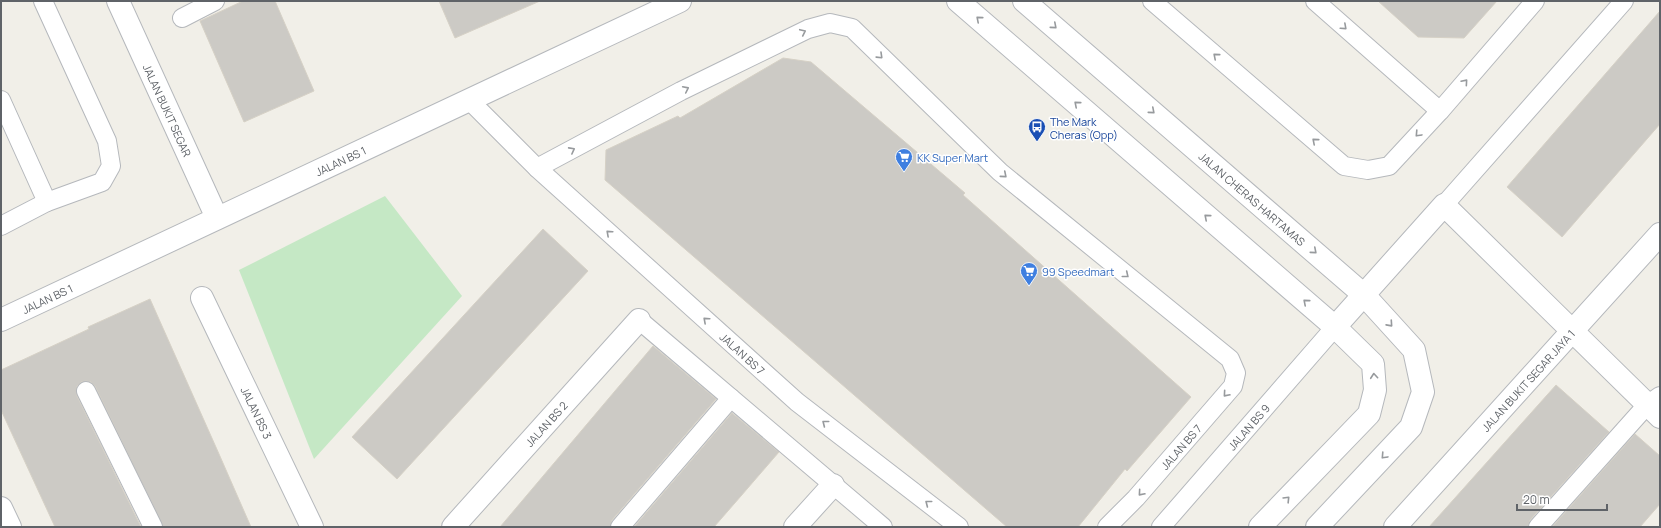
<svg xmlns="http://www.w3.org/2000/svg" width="1661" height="528" font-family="Manrope,sans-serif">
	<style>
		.green { fill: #c5e8c5 }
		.building { fill: #cccac5; stroke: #d6d1c6 }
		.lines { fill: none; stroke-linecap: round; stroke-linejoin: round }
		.service-casing { stroke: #b5b8bc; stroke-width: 20 }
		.minor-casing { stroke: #b5b8bc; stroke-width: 24 }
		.tertiary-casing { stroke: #b5b8bc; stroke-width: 24 }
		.service { stroke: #fff; stroke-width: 18 }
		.minor { stroke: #fff; stroke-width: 22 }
		.tertiary { stroke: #fff; stroke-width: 22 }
		.oneway { stroke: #979a9d }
		.labels { text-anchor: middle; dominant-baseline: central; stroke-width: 3; stroke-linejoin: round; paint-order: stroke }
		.street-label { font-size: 11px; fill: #5f6368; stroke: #fff }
		.transit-label { font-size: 11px; fill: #164399; stroke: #fff; text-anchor: start }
		.shop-label { font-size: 11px; fill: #366cbe; stroke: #fff; text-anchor: start }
	</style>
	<rect width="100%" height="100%" fill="#f1efe8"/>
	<path class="green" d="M 385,196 L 462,296 L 314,459 L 239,270 Z"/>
	<path class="building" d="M 243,1 L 275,1 L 314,91 L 244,122 L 200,21 Z
		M 439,1 L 540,1 L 455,38 Z
		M 1378,1 L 1497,1 L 1464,38 L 1418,37 Z
		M 1660,11 L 1660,124 L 1562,237 L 1507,187 Z
		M 783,58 L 811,62 L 965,193 L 963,195 L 1191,397 L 1127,471 L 1125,469 L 1078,527 L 1007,527 L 605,180 L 606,150 L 678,116 L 680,118 Z
		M 543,229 L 588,271 L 397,479 L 352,437 Z
		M 150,299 L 219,454 L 251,527 L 163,527 L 95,386 L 91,382 L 86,381 L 81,382 L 77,386 L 77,396 L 141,527 L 55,527 L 1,410 L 1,370 L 89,329 L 88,327 Z
		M 653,346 L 716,399 L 612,520 L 610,527 L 500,527 Z
		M 1556,385 L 1609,432 L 1530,520 L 1528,527 L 1429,527 Z
		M 732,413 L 779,452 L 741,496 L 714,527 L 634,527 Z
		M 1635,434 L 1660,456 L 1660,504 L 1640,527 L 1552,527 Z"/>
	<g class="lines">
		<defs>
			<g id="service">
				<path d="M 1152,1 L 1344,166 L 1368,170 L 1389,166 L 1440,111 L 1315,1"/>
				<path d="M 182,18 L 215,1"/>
				<path d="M 1,100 L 47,202"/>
				<path id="s1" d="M 469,100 L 537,168 L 797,402 L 959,527"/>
				<path d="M 1440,111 L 1535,1"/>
				<path d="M 537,168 L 681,91 L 808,29 L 830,23 L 852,28 L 1000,172 L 1230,359 L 1236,373 L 1233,386 L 1136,498 L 1107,527"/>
				<path d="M 1444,205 L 1624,1"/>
				<path d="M 1,226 L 47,202 L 102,182 L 111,166 L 107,141 L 43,1"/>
				<path d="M 639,320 L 883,527"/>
				<path d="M 86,391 L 153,527"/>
				<path d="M 620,527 L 731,398"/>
				<path id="s2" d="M 1161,527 L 1335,327"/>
				<path d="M 1538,527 L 1647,405 L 1660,396"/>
			</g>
			<g id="minor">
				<path id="s3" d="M 118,1 L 217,218"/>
				<path id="s4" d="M 202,298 L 312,527"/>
				<path id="s5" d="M 1,320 L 680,1"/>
				<path d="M 1335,327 L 1444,205 L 1660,417"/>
				<path d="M 1,508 L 10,527"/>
				<path id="s6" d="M 453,527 L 639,320"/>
				<path d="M 795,527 L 833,485"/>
				<path id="s7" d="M 1395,527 L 1660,234"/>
			</g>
			<g id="tertiary">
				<path d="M 958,1 L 1335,327 L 1373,364 L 1375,390 L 1369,414 L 1260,527"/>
				<path id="s8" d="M 1024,1 L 1364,295 L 1414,350 L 1423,392 L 1411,427 L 1317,527"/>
			</g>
		</defs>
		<use href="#service" class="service-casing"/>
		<use href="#minor" class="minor-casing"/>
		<use href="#tertiary" class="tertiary-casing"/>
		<use href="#service" class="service"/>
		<use href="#minor" class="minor"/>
		<use href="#tertiary" class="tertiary"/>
	</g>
	<defs><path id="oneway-chevron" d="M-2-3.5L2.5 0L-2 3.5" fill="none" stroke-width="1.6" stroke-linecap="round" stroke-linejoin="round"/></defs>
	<g class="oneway">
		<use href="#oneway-chevron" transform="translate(979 19) rotate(-139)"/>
		<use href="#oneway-chevron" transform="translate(1054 26) rotate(41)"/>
		<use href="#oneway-chevron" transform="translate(1344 27) rotate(42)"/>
		<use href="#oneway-chevron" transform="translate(803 32) rotate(-25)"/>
		<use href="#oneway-chevron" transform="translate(880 56) rotate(44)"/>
		<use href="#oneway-chevron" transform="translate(1216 56) rotate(-139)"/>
		<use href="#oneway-chevron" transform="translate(1465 82) rotate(-49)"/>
		<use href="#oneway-chevron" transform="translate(686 89) rotate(-26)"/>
		<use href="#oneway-chevron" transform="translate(1077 104) rotate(-139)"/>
		<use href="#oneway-chevron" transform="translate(1152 111) rotate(41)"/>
		<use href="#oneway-chevron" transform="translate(1418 134) rotate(133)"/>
		<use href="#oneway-chevron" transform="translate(1315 141) rotate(-139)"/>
		<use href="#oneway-chevron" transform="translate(572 150) rotate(-28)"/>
		<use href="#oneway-chevron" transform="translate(1004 175) rotate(40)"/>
		<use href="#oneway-chevron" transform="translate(1207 217) rotate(-139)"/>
		<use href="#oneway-chevron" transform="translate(609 233) rotate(-138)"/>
		<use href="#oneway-chevron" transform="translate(1314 251) rotate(41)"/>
		<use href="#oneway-chevron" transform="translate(1126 275) rotate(39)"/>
		<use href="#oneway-chevron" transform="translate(1306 302) rotate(-139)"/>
		<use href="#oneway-chevron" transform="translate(706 320) rotate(-138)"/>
		<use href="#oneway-chevron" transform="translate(1390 324) rotate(48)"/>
		<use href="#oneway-chevron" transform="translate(1374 376) rotate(-95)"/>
		<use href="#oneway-chevron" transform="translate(1226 394) rotate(131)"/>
		<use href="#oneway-chevron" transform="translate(825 423) rotate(-142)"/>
		<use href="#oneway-chevron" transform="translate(1384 456) rotate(133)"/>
		<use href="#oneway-chevron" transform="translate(1141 493) rotate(131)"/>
		<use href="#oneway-chevron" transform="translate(1287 499) rotate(-46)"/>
		<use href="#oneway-chevron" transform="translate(928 503) rotate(-142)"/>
	</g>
	<defs>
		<symbol id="bus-pin" viewBox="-11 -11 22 30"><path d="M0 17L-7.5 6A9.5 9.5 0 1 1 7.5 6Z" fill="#1a4fb4" stroke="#fff"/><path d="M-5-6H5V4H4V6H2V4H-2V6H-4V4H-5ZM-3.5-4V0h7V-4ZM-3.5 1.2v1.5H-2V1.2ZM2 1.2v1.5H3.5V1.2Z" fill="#fff"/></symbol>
		<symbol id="supermarket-pin" viewBox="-11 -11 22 30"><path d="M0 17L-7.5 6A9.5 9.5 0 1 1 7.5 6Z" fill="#3f7fe0" stroke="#fff"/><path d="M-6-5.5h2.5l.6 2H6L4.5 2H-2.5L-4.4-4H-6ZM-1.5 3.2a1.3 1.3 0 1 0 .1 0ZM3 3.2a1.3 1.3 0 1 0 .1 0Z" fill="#fff"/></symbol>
	</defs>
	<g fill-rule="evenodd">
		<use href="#bus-pin" x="1027" y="117" width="20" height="27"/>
		<use href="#supermarket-pin" x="894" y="147" width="20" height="27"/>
		<use href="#supermarket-pin" x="1019" y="261" width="20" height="27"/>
	</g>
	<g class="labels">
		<g class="street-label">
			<text stroke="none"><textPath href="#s3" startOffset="120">JALAN BUKIT SEGAR</textPath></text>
			<text stroke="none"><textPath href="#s5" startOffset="375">JALAN BS 1</textPath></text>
			<text stroke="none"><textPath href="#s8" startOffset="302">JALAN CHERAS HARTAMAS</textPath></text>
			<text stroke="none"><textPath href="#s5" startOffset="51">JALAN BS 1</textPath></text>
			<text stroke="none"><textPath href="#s1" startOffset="373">JALAN BS 7</textPath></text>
			<text stroke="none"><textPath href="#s7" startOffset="198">JALAN BUKIT SEGAR JAYA 1</textPath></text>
			<text stroke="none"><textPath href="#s4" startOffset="127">JALAN BS 3</textPath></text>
			<text stroke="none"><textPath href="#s6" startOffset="139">JALAN BS 2</textPath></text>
			<text stroke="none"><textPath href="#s2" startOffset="133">JALAN BS 9</textPath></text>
			<text transform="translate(1181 447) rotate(-49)">JALAN BS 7</text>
		</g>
		<g class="transit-label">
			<text x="1050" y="121">The Mark<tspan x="1050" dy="13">Cheras (Opp)</tspan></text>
		</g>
		<g class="shop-label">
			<text x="917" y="157">KK Super Mart</text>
			<text x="1042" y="271">99 Speedmart</text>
		</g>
	</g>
	<rect width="1661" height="528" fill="none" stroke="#5f6368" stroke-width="4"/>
	<path d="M1517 504v6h90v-6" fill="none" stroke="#5f6368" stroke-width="2"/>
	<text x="1523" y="504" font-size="12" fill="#5f6368" stroke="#ffffff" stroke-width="3" paint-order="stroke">20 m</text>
</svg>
